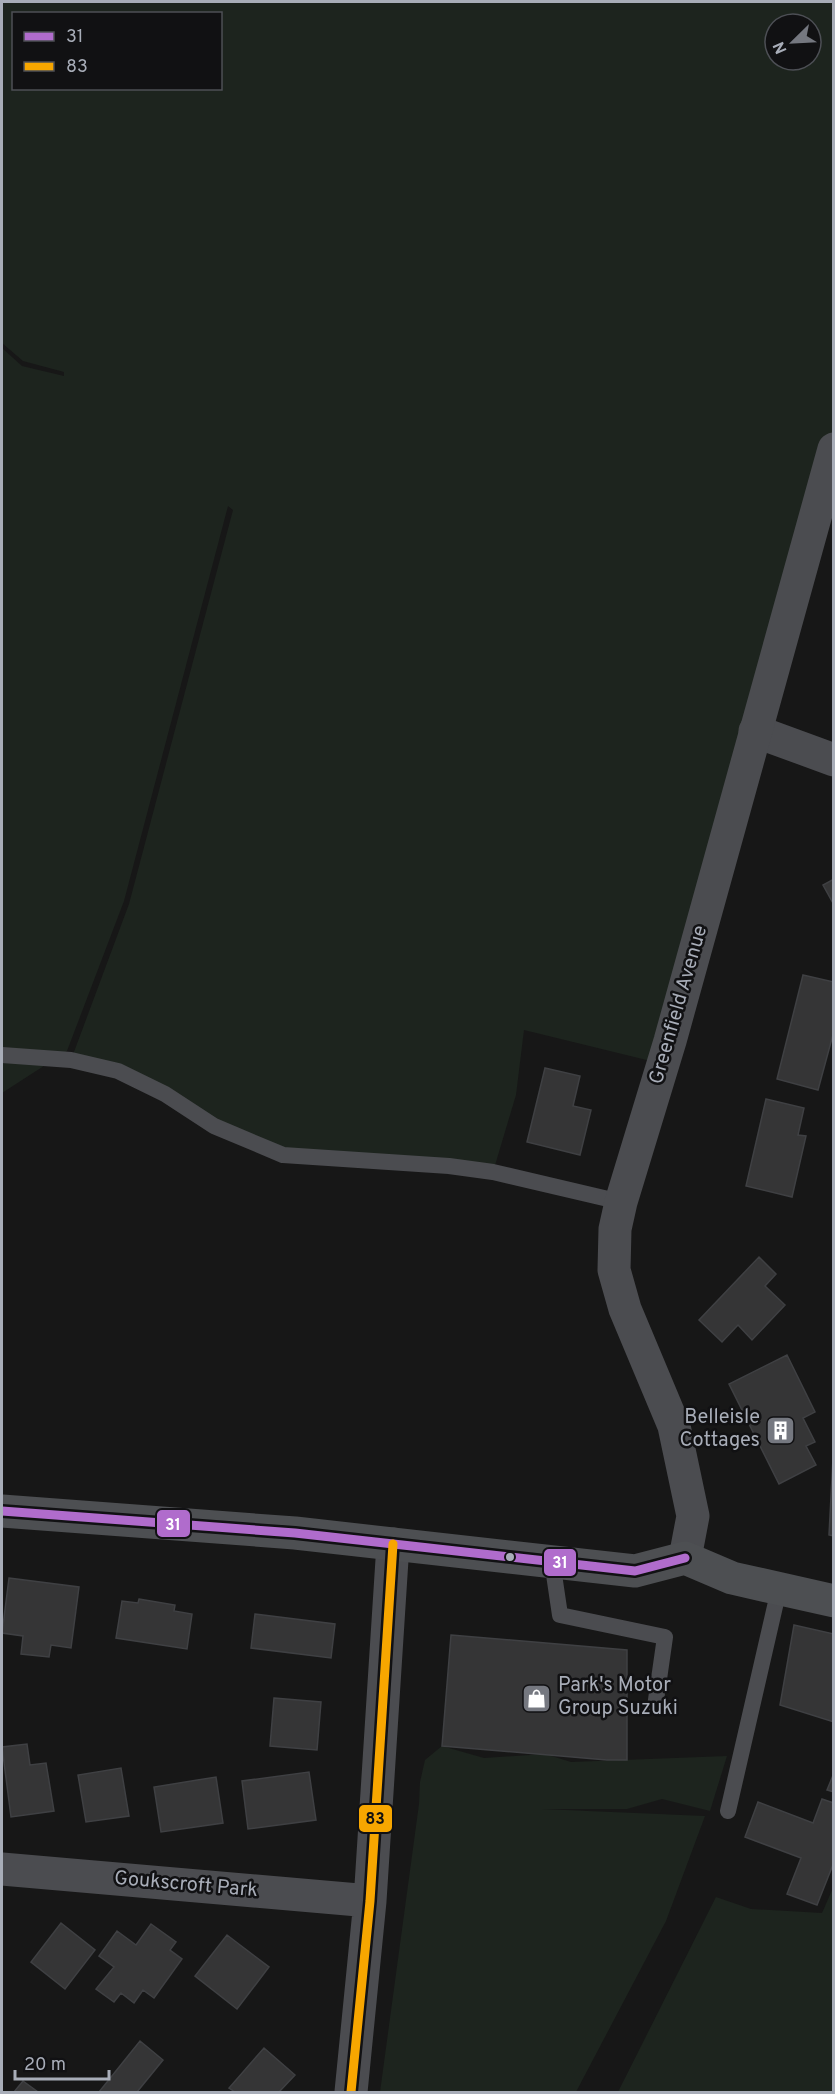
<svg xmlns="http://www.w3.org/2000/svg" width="835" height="2094" font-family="Overpass,sans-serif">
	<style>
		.green { fill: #1d241e; fill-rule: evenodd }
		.building { fill: #353536; stroke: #3f4043; stroke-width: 1.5 }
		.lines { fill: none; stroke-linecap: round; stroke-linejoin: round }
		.service { stroke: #4b4c50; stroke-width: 16 }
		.minor { stroke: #4b4c50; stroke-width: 33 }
		.tertiary { stroke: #4b4c50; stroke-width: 33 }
		.primary { stroke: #4d4f52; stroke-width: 33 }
		.bus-1-casing { stroke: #111113; stroke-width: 14 }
		.bus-2-casing { stroke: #111113; stroke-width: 14 }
		.bus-1 { stroke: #b06ccc; stroke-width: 9 }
		.bus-2 { stroke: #f7a600; stroke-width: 9 }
		.bus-dot { fill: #a8adb8; stroke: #111113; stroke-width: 2 }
		.labels { text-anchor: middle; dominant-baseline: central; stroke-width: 5; stroke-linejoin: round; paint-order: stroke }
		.street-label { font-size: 20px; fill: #a8adb8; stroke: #111113 }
		.poi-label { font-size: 20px; fill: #a8adb8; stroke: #111113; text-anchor: end }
		.line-badge { stroke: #111113; stroke-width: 2 }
		.badge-label { font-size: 16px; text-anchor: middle; font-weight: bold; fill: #fff }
		.pale-badge-label { font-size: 16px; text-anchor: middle; font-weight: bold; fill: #111 }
	</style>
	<rect width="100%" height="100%" fill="#171717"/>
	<path class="green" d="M 2,2 L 833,2 L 833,448 L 663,1064 L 524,1030 L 516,1095 L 493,1172 L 283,1155 L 165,1094 L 71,1060 L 129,904 L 233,510 L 228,506 L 124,901 L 67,1051 L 2,1093 L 2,348 L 22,366 L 64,376 L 64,372 L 23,361 L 2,343 ZM 14,14 L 220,14 L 220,88 L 14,88 ZM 775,24 L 811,24 L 811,60 L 775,60 Z
		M 442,1746 L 484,1758 L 545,1754 L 571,1762 L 727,1756 L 710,1811 L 662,1799 L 627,1809 L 542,1809 L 705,1816 L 666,1921 L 576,2092 L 380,2092 L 419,1804 L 420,1782 L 425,1760 Z
		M 833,1888 L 833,2092 L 618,2092 L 716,1897 L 751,1909 L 822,1913 Z"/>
	<path class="building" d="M 834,879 L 834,905 L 823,885 Z
		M 803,975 L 834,982 L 834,1031 L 818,1090 L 777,1079 Z
		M 545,1068 L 580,1076 L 573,1106 L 591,1110 L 580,1155 L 527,1142 Z
		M 766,1099 L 804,1108 L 798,1135 L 806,1136 L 792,1197 L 746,1186 Z
		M 759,1257 L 776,1274 L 765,1286 L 785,1305 L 752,1340 L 738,1325 L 722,1342 L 699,1320 Z
		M 787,1355 L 815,1412 L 803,1418 L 815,1442 L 806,1446 L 816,1465 L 779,1484 L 729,1384 Z
		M 834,1439 L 834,1536 L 829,1535 Z
		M 9,1578 L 79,1587 L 71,1648 L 51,1645 L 49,1657 L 21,1654 L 23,1636 L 2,1633 Z
		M 139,1599 L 175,1605 L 174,1611 L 192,1614 L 187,1649 L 116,1638 L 122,1601 L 138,1603 Z
		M 255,1614 L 335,1624 L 331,1658 L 251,1648 Z
		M 794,1625 L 834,1634 L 834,1722 L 780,1705 Z
		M 451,1635 L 627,1650 L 627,1760 L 607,1760 L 442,1746 Z
		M 274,1698 L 321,1702 L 317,1750 L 270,1746 Z
		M 27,1744 L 30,1765 L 46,1763 L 54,1811 L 11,1817 L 2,1747 Z
		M 121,1768 L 129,1816 L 86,1822 L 78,1775 Z
		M 309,1772 L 316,1820 L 248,1829 L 242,1781 Z
		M 834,1773 L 834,1792 L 827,1790 Z
		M 216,1777 L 223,1823 L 161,1832 L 154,1787 Z
		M 822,1799 L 834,1803 L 834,1862 L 817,1905 L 787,1894 L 801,1858 L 745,1837 L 758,1802 L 813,1823 Z
		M 61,1923 L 95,1950 L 65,1989 L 31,1962 Z
		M 151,1924 L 176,1942 L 170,1950 L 182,1959 L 154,1998 L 143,1990 L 134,2003 L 121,1993 L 114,2002 L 96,1989 L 114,1967 L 99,1956 L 117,1931 L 136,1945 Z
		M 227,1935 L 269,1967 L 237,2009 L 195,1976 Z
		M 140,2041 L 163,2060 L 137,2092 L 99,2092 Z
		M 264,2048 L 295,2075 L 279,2092 L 235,2092 L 229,2088 Z
		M 23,2081 L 38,2092 L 14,2092 Z"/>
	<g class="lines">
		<path class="service" d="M 2,1055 L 71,1060 L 118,1071 L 165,1094 L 214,1126 L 283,1155 L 449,1166 L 493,1172 L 621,1202
			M 552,1561 L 560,1615 L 665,1637 L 655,1707
			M 728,1811 L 779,1589"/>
		<path class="minor" d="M 755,731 L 834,760
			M 2,1869 L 370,1901
			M 351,2092 L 370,1901 L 393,1544"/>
		<path class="tertiary" d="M 685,1558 L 693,1516 L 674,1426 L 625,1309 L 614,1270 L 615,1229 L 621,1202 L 670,1041 L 834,449"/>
		<path class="primary" d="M 2,1511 L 295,1533 L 635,1571 L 685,1558 L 732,1578 L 834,1601"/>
		<defs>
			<path id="bus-1" d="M 2,1511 L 295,1533 L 635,1571 L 685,1558"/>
			<path id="bus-2" d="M 351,2092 L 370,1901 L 393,1544"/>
		</defs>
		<use href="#bus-1" class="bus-1-casing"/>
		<use href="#bus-2" class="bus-2-casing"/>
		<use href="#bus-1" class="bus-1"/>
		<use href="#bus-2" class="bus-2"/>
	</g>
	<defs>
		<symbol id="building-square" viewBox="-11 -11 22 22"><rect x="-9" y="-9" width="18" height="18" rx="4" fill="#757880" stroke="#111113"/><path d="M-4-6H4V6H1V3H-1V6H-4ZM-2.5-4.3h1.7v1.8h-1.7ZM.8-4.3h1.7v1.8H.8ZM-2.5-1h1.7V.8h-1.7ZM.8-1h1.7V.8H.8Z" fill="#fff"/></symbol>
		<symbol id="shop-square" viewBox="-11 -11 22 22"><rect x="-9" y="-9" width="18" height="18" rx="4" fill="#757880" stroke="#111113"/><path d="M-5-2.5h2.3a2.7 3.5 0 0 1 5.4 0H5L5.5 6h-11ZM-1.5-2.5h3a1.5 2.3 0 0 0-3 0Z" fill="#fff"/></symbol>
	</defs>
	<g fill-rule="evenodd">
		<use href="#building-square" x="764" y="1414" width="33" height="33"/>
		<use href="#shop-square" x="520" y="1682" width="33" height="33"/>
	</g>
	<circle class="bus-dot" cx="510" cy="1557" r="5"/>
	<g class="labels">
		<g class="street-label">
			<text transform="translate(679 1005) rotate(-74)">Greenfield Avenue</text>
			<text transform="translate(186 1885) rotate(5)">Goukscroft Park</text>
		</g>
		<g class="poi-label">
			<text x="760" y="1418">Belleisle<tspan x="760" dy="23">Cottages</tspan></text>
			<text x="558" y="1686" text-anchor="start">Park's Motor<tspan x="558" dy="23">Group Suzuki</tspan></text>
		</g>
	</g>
	<g class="line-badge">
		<rect x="156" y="1509" width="35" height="29" rx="6" fill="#b06ccc"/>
		<rect x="543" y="1548" width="34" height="29" rx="6" fill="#b06ccc"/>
		<rect x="358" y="1804" width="35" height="29" rx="6" fill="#f7a600"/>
	</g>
	<g class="badge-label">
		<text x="173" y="1530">31</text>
		<text x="560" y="1568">31</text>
	</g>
	<g class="pale-badge-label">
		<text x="375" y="1824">83</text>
	</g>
	<rect width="835" height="2094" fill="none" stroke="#a8adb8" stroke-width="6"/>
	<rect x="12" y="12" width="210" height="78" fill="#111113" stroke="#4d4f55" stroke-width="1.5"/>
	<rect x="24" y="32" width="30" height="9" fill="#b06ccc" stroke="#4d4f55" stroke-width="1.5"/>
	<text x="66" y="42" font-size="18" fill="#a8adb8">31</text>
	<rect x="24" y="62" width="30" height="9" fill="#f7a600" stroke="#4d4f55" stroke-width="1.5"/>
	<text x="66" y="72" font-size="18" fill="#a8adb8">83</text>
	<g transform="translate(793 42) rotate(246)"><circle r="28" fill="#111113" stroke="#4d4f55" stroke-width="1.5"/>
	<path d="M0-4.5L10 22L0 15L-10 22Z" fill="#757880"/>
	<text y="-9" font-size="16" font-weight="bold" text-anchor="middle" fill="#a8adb8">N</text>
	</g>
	<path d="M15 2070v9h94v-9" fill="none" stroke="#a8adb8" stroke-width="3"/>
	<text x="24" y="2070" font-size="18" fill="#a8adb8" stroke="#111113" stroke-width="4.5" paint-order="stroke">20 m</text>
</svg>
